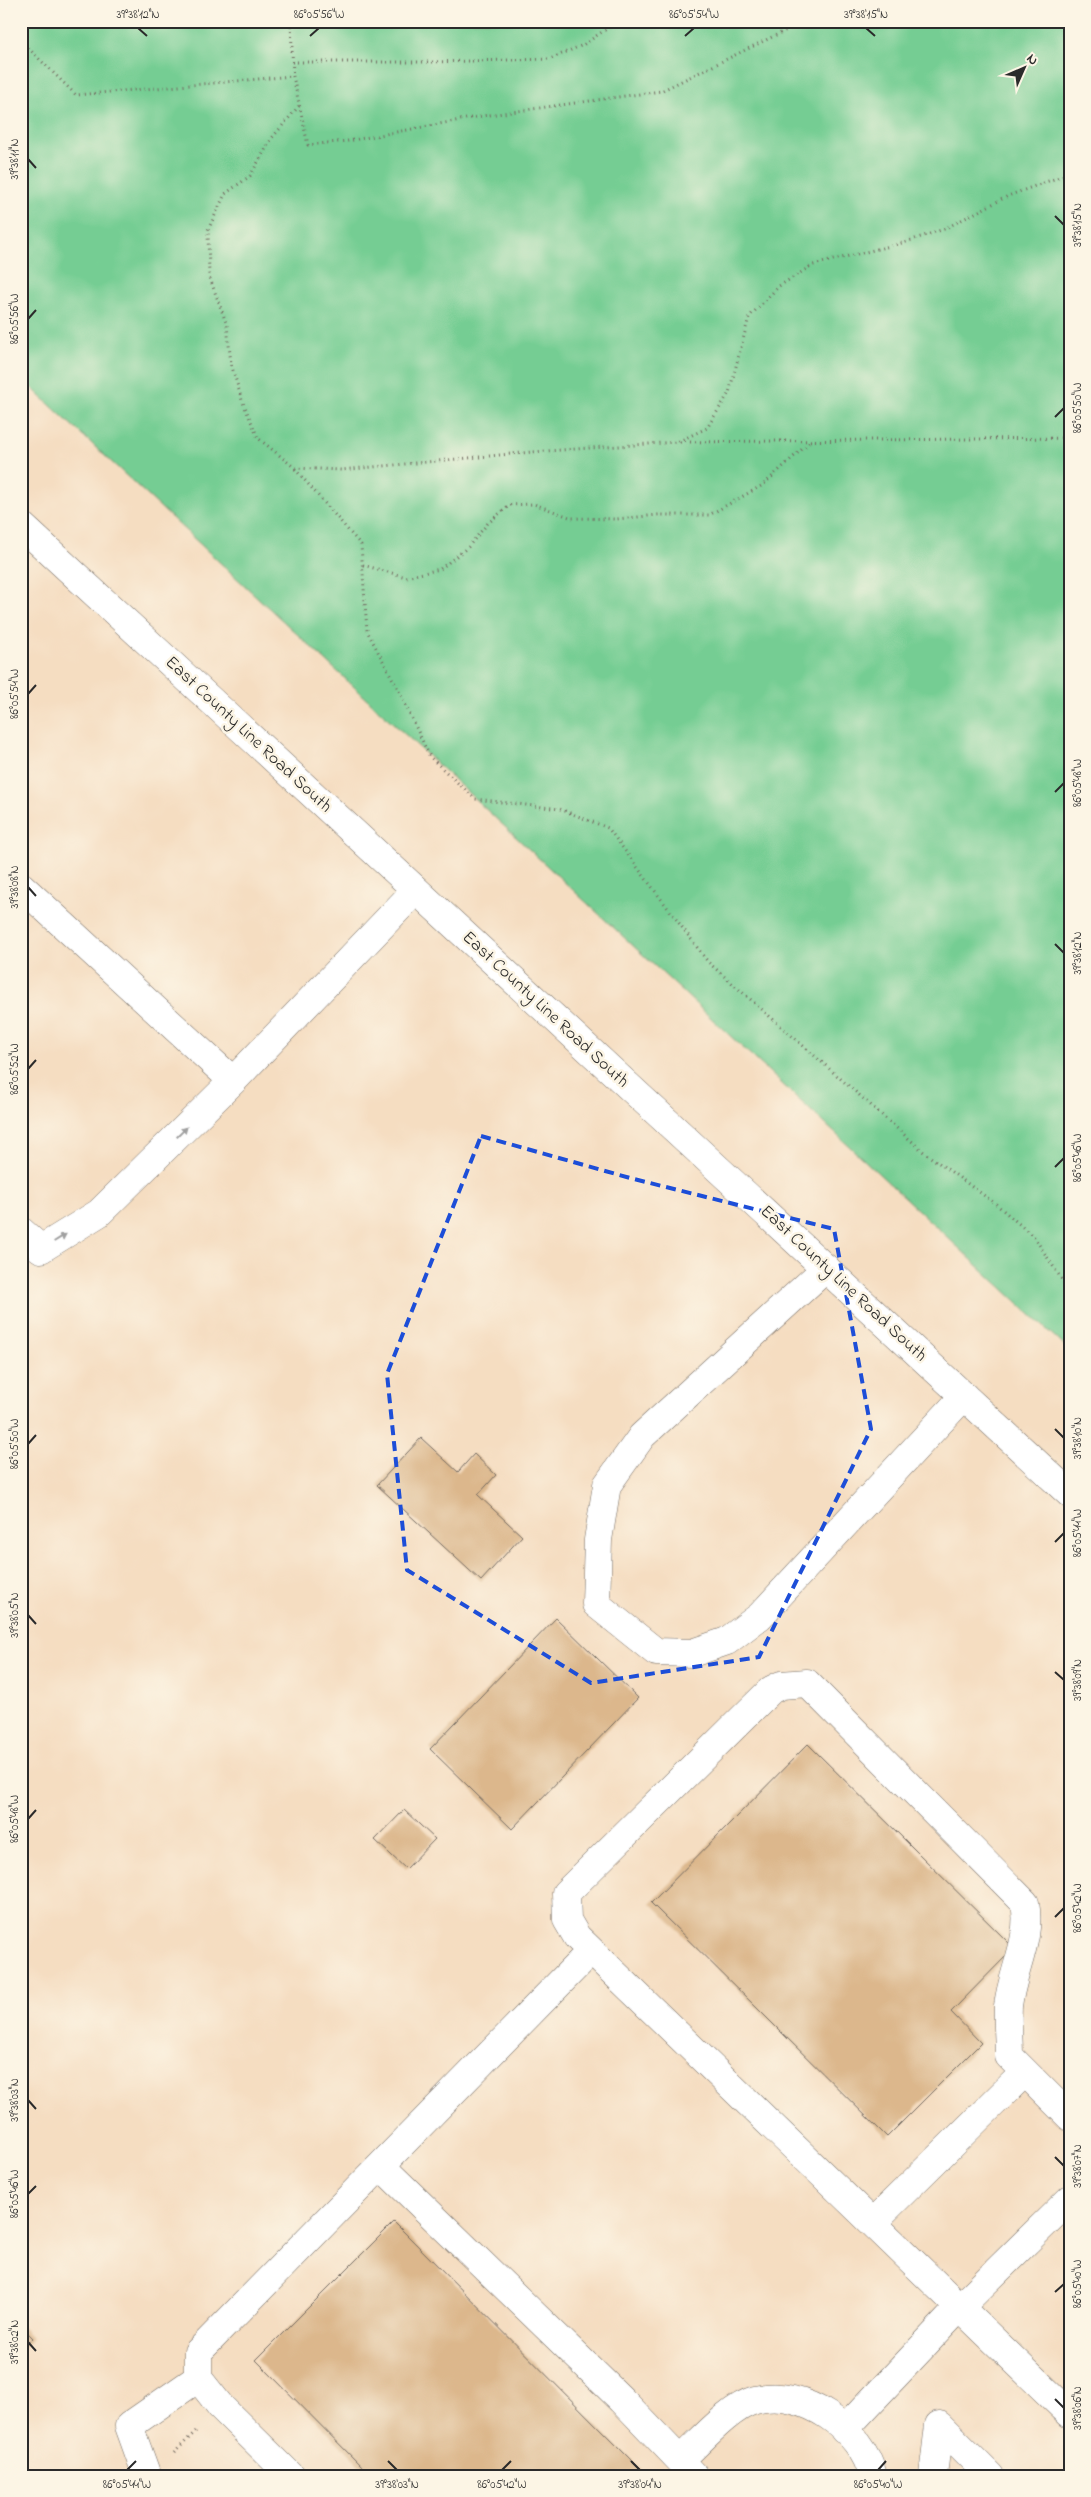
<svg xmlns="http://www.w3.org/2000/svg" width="1091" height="2497" font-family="'Indie Flower',sans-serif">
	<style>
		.green { fill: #75cd93; stroke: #507c5f }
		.building { fill: #dcb78c }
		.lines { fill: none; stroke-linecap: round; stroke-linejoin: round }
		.minor-casing { stroke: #726960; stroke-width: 29 }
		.major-casing { stroke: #726960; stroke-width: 29 }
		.path { stroke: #726960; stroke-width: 3; stroke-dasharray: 1 4; stroke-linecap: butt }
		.minor { stroke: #fff; stroke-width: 28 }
		.major { stroke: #fff; stroke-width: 28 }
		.oneway { fill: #a0a0a0 }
		.marked { fill: none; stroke: #1d4ed8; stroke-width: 4; stroke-dasharray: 10 6; stroke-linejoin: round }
		.ticks { fill: none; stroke: #2b2b2b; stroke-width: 2 }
		.labels { text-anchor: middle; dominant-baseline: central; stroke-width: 5; stroke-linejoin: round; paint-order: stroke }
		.street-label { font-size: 18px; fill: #2b2b2b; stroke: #fcf5e5 }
		.neatline { fill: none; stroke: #2b2b2b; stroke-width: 2 }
		.ticks-label { font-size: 12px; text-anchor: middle; fill: #2b2b2b }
	</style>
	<rect width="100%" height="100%" fill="#fcf5e5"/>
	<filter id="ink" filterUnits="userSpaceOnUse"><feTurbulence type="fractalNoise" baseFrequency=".02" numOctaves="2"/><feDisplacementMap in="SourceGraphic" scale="10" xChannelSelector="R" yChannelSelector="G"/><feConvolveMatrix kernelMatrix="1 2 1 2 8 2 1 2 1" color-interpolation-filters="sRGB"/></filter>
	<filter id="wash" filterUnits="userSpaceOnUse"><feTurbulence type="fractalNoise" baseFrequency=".0096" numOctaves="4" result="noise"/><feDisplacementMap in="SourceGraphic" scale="20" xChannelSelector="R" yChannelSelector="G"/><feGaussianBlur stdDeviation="1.12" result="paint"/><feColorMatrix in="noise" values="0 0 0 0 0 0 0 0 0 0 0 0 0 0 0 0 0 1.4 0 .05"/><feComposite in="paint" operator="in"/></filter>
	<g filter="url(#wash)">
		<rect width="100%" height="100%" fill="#f5ddc1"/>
		<path class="green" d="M 21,21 L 1070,21 L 1070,1351 L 21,378 Z"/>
		<g id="blocks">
			<path class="building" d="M 421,1438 L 458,1472 L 474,1454 L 496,1475 L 478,1495 L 522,1536 L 481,1581 L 377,1485 Z
				M 556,1618 L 638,1698 L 512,1829 L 430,1749 Z
				M 808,1744 L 1014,1948 L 951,2012 L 981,2043 L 887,2137 L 651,1903 Z
				M 404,1810 L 435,1839 L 406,1869 L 375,1840 Z
				M 394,2222 L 647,2476 L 371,2476 L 256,2360 Z
				M 21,2326 L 33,2338 L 21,2350 Z"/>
		</g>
	</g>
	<g filter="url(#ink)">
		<use href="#blocks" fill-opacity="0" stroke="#726960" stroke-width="1"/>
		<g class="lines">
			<defs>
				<path id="minor" d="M 21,886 L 233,1081 L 416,890
					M 21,1231 L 41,1249 L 99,1213 L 233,1081
					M 826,1268 L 642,1436 L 607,1485 L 598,1540 L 596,1604 L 656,1652 L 692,1653 L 727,1641 L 760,1616 L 964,1396
					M 1070,2117 L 1009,2056 C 1009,2040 1007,2022 1008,2006 C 1012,1971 1032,1939 1025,1903 L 807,1683 L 781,1685 L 771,1690 L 566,1893 L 567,1920 L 577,1937 L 1070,2414
					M 381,2166 L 622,2400 L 695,2476
					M 873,2222 L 1025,2072
					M 844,2430 L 960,2307 L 1070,2199
					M 680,2460 C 699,2443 730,2407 755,2400 C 803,2387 862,2429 873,2476
					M 147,2476 L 129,2426 L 198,2378
					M 291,2476 L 221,2407 L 198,2378 L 198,2352 L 591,1951
					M 933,2476 L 939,2425 L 990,2476"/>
				<path id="major" d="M 21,525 L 1070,1494"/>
			</defs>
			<use href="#minor" class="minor-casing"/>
			<use href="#major" class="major-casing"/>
			<path class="path" d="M 291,21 L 293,76 L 308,145 L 348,141 L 482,116 L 661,91 L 805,21
				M 21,41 L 76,95 L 293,76
				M 292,62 L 428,62 L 550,59 L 583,45 L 618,21
				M 299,106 L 272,138 L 250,176 L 225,194 L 208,230 L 209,276 L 227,325 L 231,364 L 242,400 L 258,438 L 295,468 L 341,470 L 532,452 L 677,442 L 707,428 L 729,393 L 749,317 L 779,286 L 813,265 L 906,242 L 944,229 L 1008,196 L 1070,173
				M 680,442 L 1070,438
				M 295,469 L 361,545 L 367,631 L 397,687 L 430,757 L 475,799 L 560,809 L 608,828 L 708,962 L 925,1153 L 996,1204 L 1034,1237 L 1070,1292
				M 363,565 L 406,577 L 440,569 L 468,547 L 488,523 L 510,505 L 534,504 L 572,518 L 617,519 L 658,515 L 709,515 L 763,485 L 811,441
				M 174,2453 L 198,2429
				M 21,2474 L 26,2476"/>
			<use href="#minor" class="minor"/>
			<use href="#major" class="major"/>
		</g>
		<defs><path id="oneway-solid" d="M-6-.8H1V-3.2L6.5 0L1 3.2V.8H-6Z" transform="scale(1.25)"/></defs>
		<g class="oneway">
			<use href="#oneway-solid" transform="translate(182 1132) rotate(-45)"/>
			<use href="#oneway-solid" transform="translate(60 1238) rotate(-32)"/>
		</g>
	</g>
	<path class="marked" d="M 481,1136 L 630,1178 L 834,1229 L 871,1429 L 759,1657 L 591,1683 L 407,1570 L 387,1374 Z"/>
	<path class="ticks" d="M 138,28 L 147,36M 866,28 L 875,36M 310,36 L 319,28M 685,36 L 694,28M 28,159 L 36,168M 1055,216 L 1064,225M 28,319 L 36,310M 1055,417 L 1064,408M 28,694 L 36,685M 1055,792 L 1064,783M 28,887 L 36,896M 1055,944 L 1064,953M 28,1069 L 36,1060M 1055,1167 L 1064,1158M 1055,1429 L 1064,1438M 28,1444 L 36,1435M 1055,1542 L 1064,1533M 28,1615 L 36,1624M 1055,1672 L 1064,1680M 28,1819 L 36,1810M 1055,1917 L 1064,1908M 28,2100 L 36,2109M 1055,2157 L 1064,2166M 28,2194 L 36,2186M 1055,2292 L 1064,2284M 28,2342 L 36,2351M 1055,2399 L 1064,2408M 388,2461 L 397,2470M 631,2461 L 640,2470M 127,2470 L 136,2461M 502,2470 L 511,2461M 878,2470 L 886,2461"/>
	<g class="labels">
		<g class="street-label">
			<text transform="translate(248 735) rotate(43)">East County Line Road South</text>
			<text transform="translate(545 1010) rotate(43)">East County Line Road South</text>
			<text transform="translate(843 1284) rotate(43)">East County Line Road South</text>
		</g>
	</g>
	<rect width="1091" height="2497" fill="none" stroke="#fcf5e5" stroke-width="55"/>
	<g transform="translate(1024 68) rotate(45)" stroke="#fcf5e5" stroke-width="4" paint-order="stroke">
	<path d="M0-4L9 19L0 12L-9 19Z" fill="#2b2b2b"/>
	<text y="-8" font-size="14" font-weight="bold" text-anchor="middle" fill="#2b2b2b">N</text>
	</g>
	<rect x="28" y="28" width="1036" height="2442" class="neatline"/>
	<g class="ticks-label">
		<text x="138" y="18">39°38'12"N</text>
		<text x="319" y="18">86°05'56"W</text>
		<text x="694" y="18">86°05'54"W</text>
		<text x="866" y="18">39°38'15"N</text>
		<text transform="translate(14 159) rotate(-90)" y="4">39°38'11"N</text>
		<text transform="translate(1077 225) rotate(-90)" y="4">39°38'15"N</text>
		<text transform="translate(14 319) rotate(-90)" y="4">86°05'56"W</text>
		<text transform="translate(1077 408) rotate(-90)" y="4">86°05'50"W</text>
		<text transform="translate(14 694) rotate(-90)" y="4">86°05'54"W</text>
		<text transform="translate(1077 783) rotate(-90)" y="4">86°05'48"W</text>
		<text transform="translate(14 887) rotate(-90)" y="4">39°38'08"N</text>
		<text transform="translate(1077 953) rotate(-90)" y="4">39°38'12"N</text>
		<text transform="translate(14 1069) rotate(-90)" y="4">86°05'52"W</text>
		<text transform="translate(1077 1158) rotate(-90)" y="4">86°05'46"W</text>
		<text transform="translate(1077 1438) rotate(-90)" y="4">39°38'10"N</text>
		<text transform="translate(14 1444) rotate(-90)" y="4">86°05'50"W</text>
		<text transform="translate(1077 1533) rotate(-90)" y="4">86°05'44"W</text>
		<text transform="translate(14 1615) rotate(-90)" y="4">39°38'05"N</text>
		<text transform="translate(1077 1680) rotate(-90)" y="4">39°38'09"N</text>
		<text transform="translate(14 1819) rotate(-90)" y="4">86°05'48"W</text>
		<text transform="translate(1077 1908) rotate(-90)" y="4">86°05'42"W</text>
		<text transform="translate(14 2100) rotate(-90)" y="4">39°38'03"N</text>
		<text transform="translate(1077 2166) rotate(-90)" y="4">39°38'07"N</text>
		<text transform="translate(14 2194) rotate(-90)" y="4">86°05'46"W</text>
		<text transform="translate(1077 2284) rotate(-90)" y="4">86°05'40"W</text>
		<text transform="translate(14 2342) rotate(-90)" y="4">39°38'02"N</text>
		<text transform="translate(1077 2408) rotate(-90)" y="4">39°38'06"N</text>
		<text x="127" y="2488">86°05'44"W</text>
		<text x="397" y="2488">39°38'03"N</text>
		<text x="502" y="2488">86°05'42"W</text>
		<text x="640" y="2488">39°38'04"N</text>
		<text x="878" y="2488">86°05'40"W</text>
	</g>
</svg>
